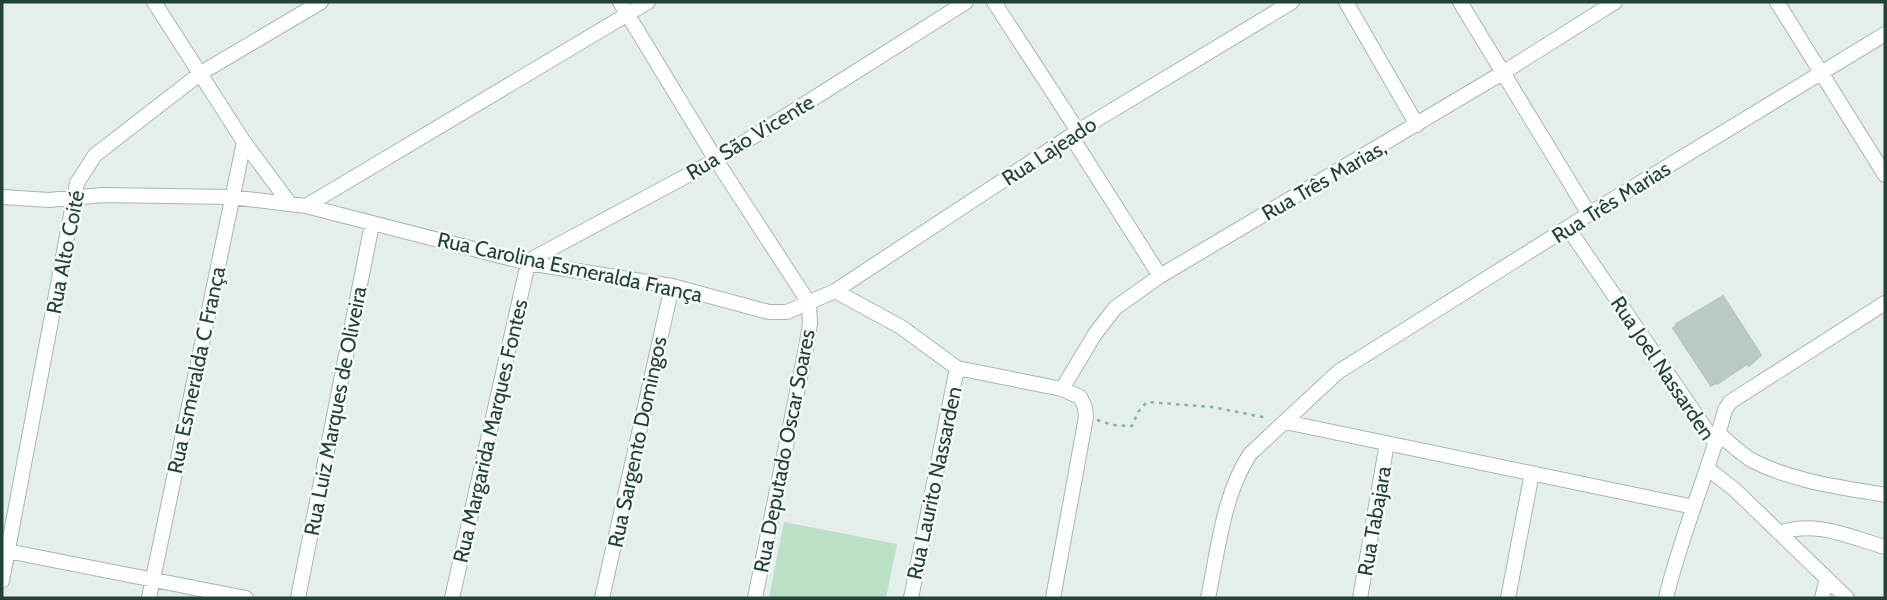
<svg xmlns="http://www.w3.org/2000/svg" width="1887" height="600" font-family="Cabin,sans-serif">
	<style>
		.green { fill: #bce0c6 }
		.building { fill: #b9c9c3; stroke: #b6c9c1; stroke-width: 2 }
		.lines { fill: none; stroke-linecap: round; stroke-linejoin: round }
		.minor-casing { stroke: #a6b7b1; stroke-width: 16 }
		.path { stroke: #83b4a5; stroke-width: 2.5; stroke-dasharray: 3.5 5; stroke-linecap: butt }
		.minor { stroke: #fff; stroke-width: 14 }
		.labels { text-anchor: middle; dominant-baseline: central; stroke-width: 5; stroke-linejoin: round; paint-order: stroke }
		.street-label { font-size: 21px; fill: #224239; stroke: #f5faf8 }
	</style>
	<rect width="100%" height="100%" fill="#e4eeea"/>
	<path class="green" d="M 784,522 L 897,544 L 886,598 L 769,598 Z"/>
	<path class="building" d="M 1723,296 L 1761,355 L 1749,366 L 1747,364 L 1717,384 L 1716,383 L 1711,386 L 1673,328 L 1677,325 L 1676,324 Z"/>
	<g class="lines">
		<defs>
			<path id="minor" d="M 154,2 L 244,142 L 290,204
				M 620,2 L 716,160 L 809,303
				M 994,2 L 1078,131
				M 1346,2 L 1417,125
				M 1460,2 L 1589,214
				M 1777,2 L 1885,175
				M 1071,136 L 1160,276
				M 2,197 L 49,200 L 103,195 L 231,197 L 306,206 L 528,263 L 672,286 L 769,312 L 787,312 L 835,291 L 1078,131 L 1292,2
				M 306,206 L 648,2
				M 1568,228 L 1716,444
				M 835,291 L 901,327 L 957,368 L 1062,389 L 1080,397 L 1085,407 L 1086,417 L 1053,598
				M 1062,389 L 1095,334 L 1115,308 L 1160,276 L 1504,72 L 1615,2
				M 1285,422 L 1694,507
				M 1719,434 C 1730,443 1741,454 1753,461 C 1795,482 1840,487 1885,495
				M 1708,469 L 1734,489 L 1847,598
				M 1779,533 C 1817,520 1849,537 1885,547
				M 2,550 L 246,598
				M 2,581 L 77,183 L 95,155 L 201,73 L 321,2
				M 149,598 L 244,142
				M 298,598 L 372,224
				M 452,598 L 528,263 L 530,260 L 716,160 L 966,2
				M 602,598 L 672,286
				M 755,598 L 806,348 L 810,324 L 809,303
				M 911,598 L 957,368
				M 1208,598 C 1218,551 1223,495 1250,454 L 1338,372 L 1589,214 L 1885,34
				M 1360,598 L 1387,443
				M 1508,598 L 1532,473
				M 1666,598 C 1681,534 1708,474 1725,410 L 1730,402 L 1885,303
				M 1822,598 L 1827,579"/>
		</defs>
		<use href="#minor" class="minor-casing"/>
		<path class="path" d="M 1097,420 L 1113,425 L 1132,426 L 1138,412 L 1147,402 L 1212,407 L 1268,418"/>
		<use href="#minor" class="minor"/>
	</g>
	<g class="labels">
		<g class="street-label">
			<text transform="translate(750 137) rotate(-31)">Rua São Vicente</text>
			<text transform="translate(1049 151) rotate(-33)">Rua Lajeado</text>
			<text transform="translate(1324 180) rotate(-30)">Rua Três Marias,</text>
			<text transform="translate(1611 202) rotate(-32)">Rua Três Marias</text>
			<text transform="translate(65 252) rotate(-79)">Rua Alto Coité</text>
			<text transform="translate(570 267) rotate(12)">Rua Carolina Esmeralda França</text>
			<text transform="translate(1663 368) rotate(56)">Rua Joel Nassarden</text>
			<text transform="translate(196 370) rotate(-78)">Rua Esmeralda C França</text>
			<text transform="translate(335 411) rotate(-79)">Rua Luiz Marques de Oliveira</text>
			<text transform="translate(490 431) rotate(-77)">Rua Margarida Marques Fontes</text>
			<text transform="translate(637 442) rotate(-78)">Rua Sargento Domingos</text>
			<text transform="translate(784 451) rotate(-79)">Rua Deputado Oscar Soares</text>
			<text transform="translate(934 483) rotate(-78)">Rua Laurito Nassarden</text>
			<text transform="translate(1374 521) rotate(-80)">Rua Tabajara</text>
		</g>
	</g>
	<rect width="1887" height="600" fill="none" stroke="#224239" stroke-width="7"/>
</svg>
